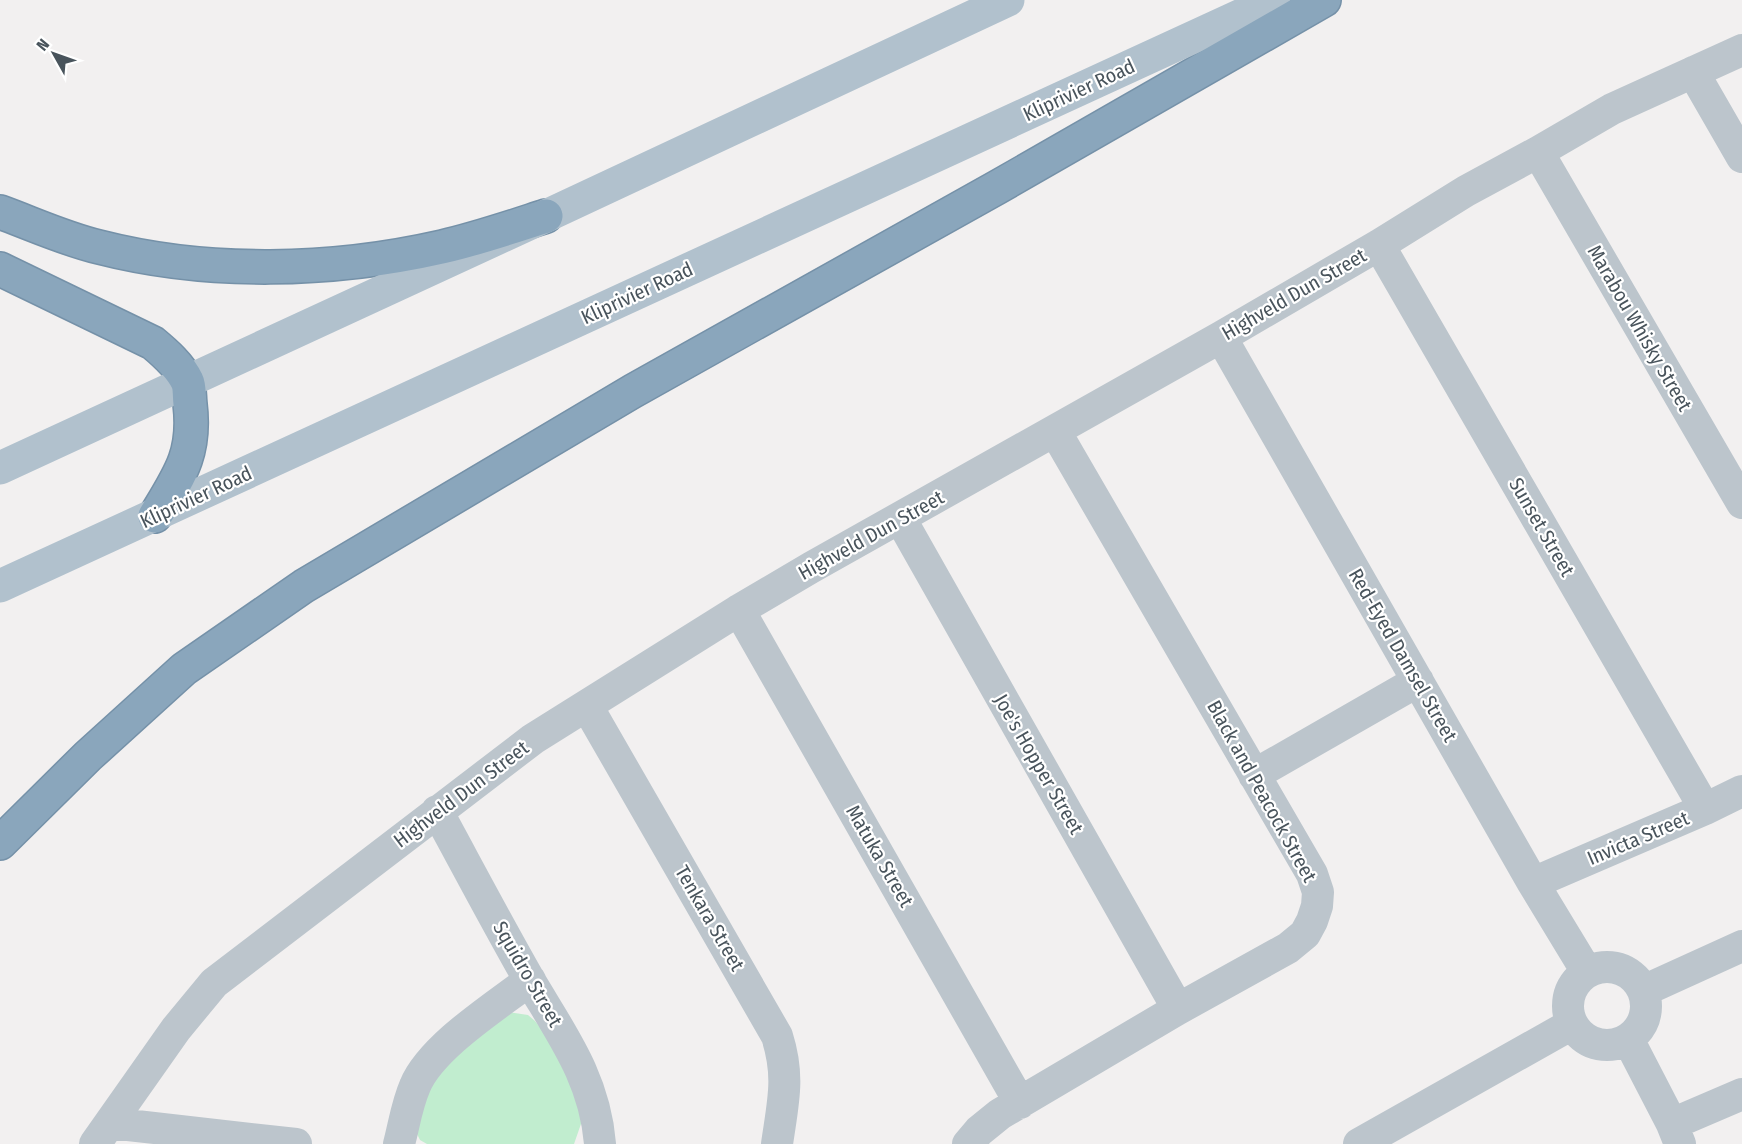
<svg xmlns="http://www.w3.org/2000/svg" width="1742" height="1144" font-family="'Fira Sans Condensed',sans-serif">
	<style>
		.green { fill: #c1edcf }
		.lines { fill: none; stroke-linecap: round; stroke-linejoin: round }
		.highway-casing { stroke: #7591a8; stroke-width: 36 }
		.minor { stroke: #bcc5cc; stroke-width: 32 }
		.major { stroke: #b1c1cd; stroke-width: 33 }
		.highway { stroke: #8aa6bc; stroke-width: 33 }
		.labels { text-anchor: middle; dominant-baseline: central; stroke-width: 4.5; stroke-linejoin: round; paint-order: stroke }
		.street-label { font-size: 20px; fill: #49545c; stroke: #fff }
	</style>
	<rect width="100%" height="100%" fill="#f2f0f0"/>
	<path class="green" d="M 508,1012 L 528,1015 L 535,1021 L 547,1036 L 569,1075 L 582,1121 L 574,1144 L 427,1144 L 420,1140 L 413,1126 L 429,1076 Z"/>
	<g class="lines">
		<defs>
			<path id="highway" d="M 0,212 C 33,224 65,239 99,247 C 208,275 332,272 442,247 C 477,239 512,227 546,216
				M 0,269 L 153,343 C 165,353 180,366 187,381 C 190,387 189,397 190,404 C 196,453 180,475 155,516
				M 0,843 L 88,756 L 184,669 L 304,586 L 633,391 L 996,188 L 1324,0"/>
		</defs>
		<use href="#highway" class="highway-casing"/>
		<path class="minor" d="M 1693,72 L 1742,157
			M 1538,152 L 1742,503
			M 1379,245 L 1705,809
			M 1221,337 L 1533,883 L 1587,972
			M 900,518 L 1178,1009
			M 739,610 L 1020,1103
			M 587,706 L 777,1036 C 790,1077 783,1102 777,1144
			M 1254,775 L 1418,681
			M 437,811 C 468,868 498,925 530,981 C 562,1035 595,1079 600,1144
			M 1533,883 L 1705,809 L 1742,791
			M1568 1006a39 39 0 1 1 78 0a39 39 0 1 1-78 0Z
			M 1643,991 L 1742,946
			M 1628,1039 L 1672,1124 L 1680,1144
			M 110,1123 L 296,1144
			M 1672,1124 L 1742,1094
			M 95,1144 L 176,1029 L 214,983 L 533,739 L 739,610 L 812,567 L 1221,337 L 1379,245 L 1466,191 L 1538,152 L 1612,109 L 1742,50
			M 399,1144 C 404,1125 407,1104 415,1086 C 431,1047 496,1006 530,980
			M 968,1144 L 979,1131 L 1000,1114 L 1178,1009 L 1288,948 L 1305,934 L 1312,921 L 1317,906 L 1318,892 L 1312,874 L 1055,431
			M 1359,1144 L 1572,1024"/>
		<path class="major" d="M 0,468 L 546,216 L 1008,0
			M 0,586 L 1274,0"/>
		<use href="#highway" class="highway"/>
	</g>
	<g class="labels">
		<g class="street-label">
			<text transform="translate(1079 90) rotate(-25)">Kliprivier Road</text>
			<text transform="translate(637 293) rotate(-25)">Kliprivier Road</text>
			<text transform="translate(1294 294) rotate(-30)">Highveld Dun Street</text>
			<text transform="translate(1640 328) rotate(60)">Marabou Whisky Street</text>
			<text transform="translate(196 497) rotate(-25)">Kliprivier Road</text>
			<text transform="translate(1542 527) rotate(60)">Sunset Street</text>
			<text transform="translate(871 535) rotate(-29)">Highveld Dun Street</text>
			<text transform="translate(1403 655) rotate(60)">Red-Eyed Damsel Street</text>
			<text transform="translate(1039 764) rotate(60)">Joe's Hopper Street</text>
			<text transform="translate(1262 791) rotate(61)">Black and Peacock Street</text>
			<text transform="translate(461 794) rotate(-37)">Highveld Dun Street</text>
			<text transform="translate(1638 838) rotate(-23)">Invicta Street</text>
			<text transform="translate(880 856) rotate(60)">Matuka Street</text>
			<text transform="translate(710 918) rotate(60)">Tenkara Street</text>
			<text transform="translate(528 974) rotate(60)">Squidro Street</text>
		</g>
	</g>
	<g transform="translate(54 54) rotate(310)" stroke="#ffffff" stroke-width="4.5" paint-order="stroke">
	<path d="M0-4.5L10 22L0 15L-10 22Z" fill="#49545c"/>
	<text y="-9" font-size="16" font-weight="bold" text-anchor="middle" fill="#49545c">N</text>
	</g>
</svg>
